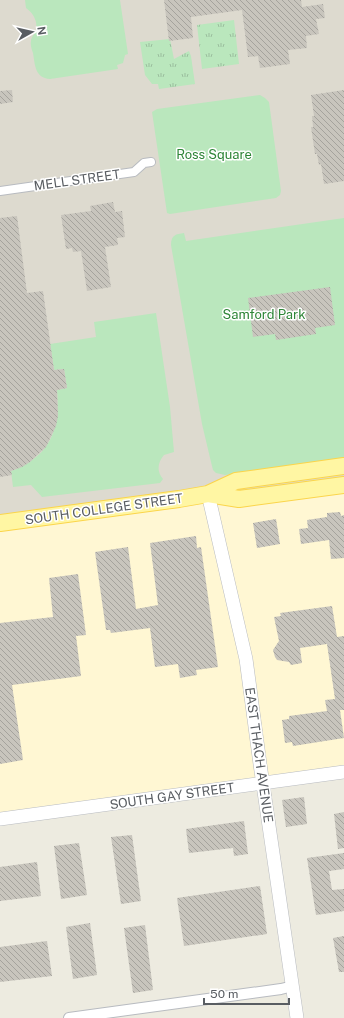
<svg xmlns="http://www.w3.org/2000/svg" width="344" height="1018" font-family="'Public Sans',sans-serif">
	<style>
		.commercial { fill: #fff7d3 }
		.education { fill: #dddacf }
		.grass { fill: url(#grass-tufts) }
		.green { fill: #bae7bd }
		.building { fill: url(#building-back-hatch) }
		.lines { fill: none; stroke-linecap: round; stroke-linejoin: round }
		.pedestrian-casing { stroke: #b8bbc0; stroke-width: 10 }
		.minor-casing { stroke: #b8bbc0; stroke-width: 12 }
		.tertiary-casing { stroke: #b8bbc0; stroke-width: 14 }
		.primary-casing { stroke: #fbd54b; stroke-width: 18 }
		.pedestrian { stroke: #fff; stroke-width: 8 }
		.minor { stroke: #fff; stroke-width: 10 }
		.tertiary { stroke: #fff; stroke-width: 13 }
		.primary { stroke: #fff6a3; stroke-width: 16 }
		.labels { text-anchor: middle; dominant-baseline: central; stroke-width: 3; stroke-linejoin: round; paint-order: stroke }
		.park-label { font-size: 13px; fill: #2e8537; stroke: #fff }
		.street-label { font-size: 13px; fill: #595d62; stroke: #fff }
	</style>
	<defs>
		<pattern id="grass-tufts" width="24" height="20" patternUnits="userSpaceOnUse"><rect width="24" height="20" fill="#bae7bd"/><path d="M3 7l-1-3M5 7V3M7 7l1-3M15 17l-1-3M17 17v-4M19 17l1-3" fill="none" stroke="#9abe9d"/></pattern>
		<pattern id="building-back-hatch" width="6" height="6" patternUnits="userSpaceOnUse"><rect width="6" height="6" fill="#c8c5bd"/><path d="M-1 5l2 2M0 0l6 6M5-1l2 2" fill="none" stroke="#a5a39d"/></pattern>
	</defs>
	<rect width="100%" height="100%" fill="#edebe0"/>
	<path class="commercial" d="M 344,485 L 344,772 L 0,819 L 0,523 Z"/>
	<path class="education" d="M 0,0 L 344,0 L 344,485 L 0,523 Z"/>
	<path class="grass" d="M 234,20 L 239,64 L 202,69 L 197,25 Z
		M 170,39 L 174,59 L 189,51 L 191,56 L 195,84 L 159,89 L 158,84 L 152,84 L 145,75 L 140,42 Z"/>
	<path class="green" d="M 25,0 L 120,0 L 128,54 L 125,55 L 123,63 L 117,65 L 118,69 L 50,79 C 35,78 35,65 33,53 C 32,50 30,45 31,41 C 31,37 35,34 36,30 C 38,21 33,13 26,8 Z
		M 260,95 L 265,98 L 269,102 L 281,191 L 280,195 L 276,198 L 170,214 L 167,213 L 152,112 L 157,109 Z
		M 344,218 L 344,459 L 225,475 L 216,473 L 213,470 L 211,462 L 202,424 L 171,245 C 171,235 176,234 184,233 L 186,241 Z
		M 156,313 L 170,407 L 174,452 L 164,455 C 158,462 156,471 163,479 L 160,483 L 42,497 L 31,485 L 13,487 L 11,471 C 51,456 60,429 57,390 L 67,388 L 64,369 L 54,370 L 50,344 L 96,337 L 94,322 Z"/>
	<path class="building" d="M 164,0 L 301,0 L 302,7 L 323,4 L 325,18 L 316,19 L 319,34 L 306,36 L 307,48 L 288,50 L 290,64 L 260,68 L 258,56 L 248,57 L 242,10 L 191,17 L 193,38 L 169,41 Z
		M 12,90 L 13,102 L 0,104 L 0,91 Z
		M 344,90 L 344,181 L 324,184 L 321,164 L 319,165 L 317,154 L 315,154 L 311,127 L 313,127 L 312,116 L 314,116 L 311,95 Z
		M 113,202 L 115,212 L 122,211 L 125,237 L 117,238 L 118,245 L 105,247 L 111,287 L 87,291 L 81,251 L 73,252 L 72,248 L 66,249 L 61,215 L 91,211 L 90,206 Z
		M 17,216 L 27,293 L 43,291 L 54,370 L 64,369 L 67,388 L 57,390 L 58,416 L 56,426 L 46,447 L 30,462 L 22,467 L 11,471 L 12,475 L 0,477 L 0,218 Z
		M 330,287 L 335,325 L 315,328 L 316,334 L 276,340 L 275,334 L 253,337 L 248,298 Z
		M 340,512 L 341,516 L 344,515 L 344,558 L 331,559 L 329,540 L 301,544 L 299,529 L 308,528 L 307,520 L 327,517 L 327,513 Z
		M 276,519 L 280,544 L 257,548 L 253,523 Z
		M 196,536 L 197,548 L 201,547 L 218,667 L 196,670 L 197,675 L 180,678 L 178,664 L 155,667 L 150,628 L 111,633 L 110,630 L 106,630 L 95,552 L 128,547 L 136,609 L 158,605 L 150,543 Z
		M 78,574 L 86,635 L 76,636 L 81,676 L 12,685 L 23,760 L 0,764 L 0,623 L 53,617 L 49,578 Z
		M 332,606 L 337,637 L 344,636 L 344,710 L 340,710 L 344,738 L 293,746 L 292,742 L 285,743 L 282,720 L 289,719 L 289,716 L 327,711 L 325,700 L 335,699 L 327,644 L 300,648 L 302,663 L 291,665 L 289,662 L 277,660 L 275,657 L 273,650 L 279,641 L 274,617 L 281,616 L 280,613 Z
		M 304,797 L 307,824 L 286,827 L 282,800 Z
		M 344,812 L 344,848 L 338,849 L 334,814 Z
		M 244,821 L 248,854 L 234,856 L 233,848 L 189,853 L 186,829 Z
		M 132,835 L 141,901 L 121,904 L 111,837 Z
		M 79,843 L 87,895 L 61,899 L 54,846 Z
		M 344,853 L 344,869 L 329,871 L 332,890 L 344,889 L 344,911 L 316,915 L 307,858 Z
		M 37,862 L 41,896 L 0,901 L 0,867 Z
		M 260,886 L 267,934 L 184,946 L 177,898 Z
		M 90,923 L 97,975 L 73,979 L 66,927 Z
		M 145,925 L 153,990 L 133,993 L 124,928 Z
		M 344,936 L 344,972 L 339,972 L 333,938 Z
		M 47,941 L 52,976 L 0,982 L 0,947 Z"/>
	<g class="lines">
		<defs>
			<path id="pedestrian" d="M 0,191 L 134,172 L 144,163 L 151,162"/>
			<path id="minor" d="M 69,1018 L 281,989 L 293,986"/>
			<path id="tertiary" d="M 208,494 L 246,659 L 260,764 L 297,1018
				M 0,819 L 344,772"/>
			<path id="primary" d="M 208,494 L 239,499 L 344,485
				M 0,523 L 179,499 L 208,494 L 236,481 L 344,466"/>
		</defs>
		<use href="#pedestrian" class="pedestrian-casing"/>
		<use href="#minor" class="minor-casing"/>
		<use href="#tertiary" class="tertiary-casing"/>
		<use href="#primary" class="primary-casing"/>
		<use href="#pedestrian" class="pedestrian"/>
		<use href="#minor" class="minor"/>
		<use href="#tertiary" class="tertiary"/>
		<use href="#primary" class="primary"/>
	</g>
	<g class="labels">
		<g class="park-label">
			<text x="214" y="154">Ross Square</text>
			<text x="264" y="314">Samford Park</text>
		</g>
		<g class="street-label">
			<text transform="translate(77 180) rotate(-8)">MELL STREET</text>
			<text transform="translate(104 509) rotate(-8)">SOUTH COLLEGE STREET</text>
			<text transform="translate(259 755) rotate(82)">EAST THACH AVENUE</text>
			<text transform="translate(172 796) rotate(-8)">SOUTH GAY STREET</text>
		</g>
	</g>
	<g transform="translate(32 32) rotate(82)" stroke="#ffffff" stroke-width="3" paint-order="stroke">
	<path d="M0-3L7 15L0 10L-7 15Z" fill="#595d62"/>
	<text y="-6" font-size="11" font-weight="bold" text-anchor="middle" fill="#595d62">N</text>
	</g>
	<path d="M204 998v6h85v-6" fill="none" stroke="#595d62" stroke-width="2"/>
	<text x="210" y="998" font-size="12" fill="#595d62" stroke="#ffffff" stroke-width="3" paint-order="stroke">50 m</text>
</svg>
